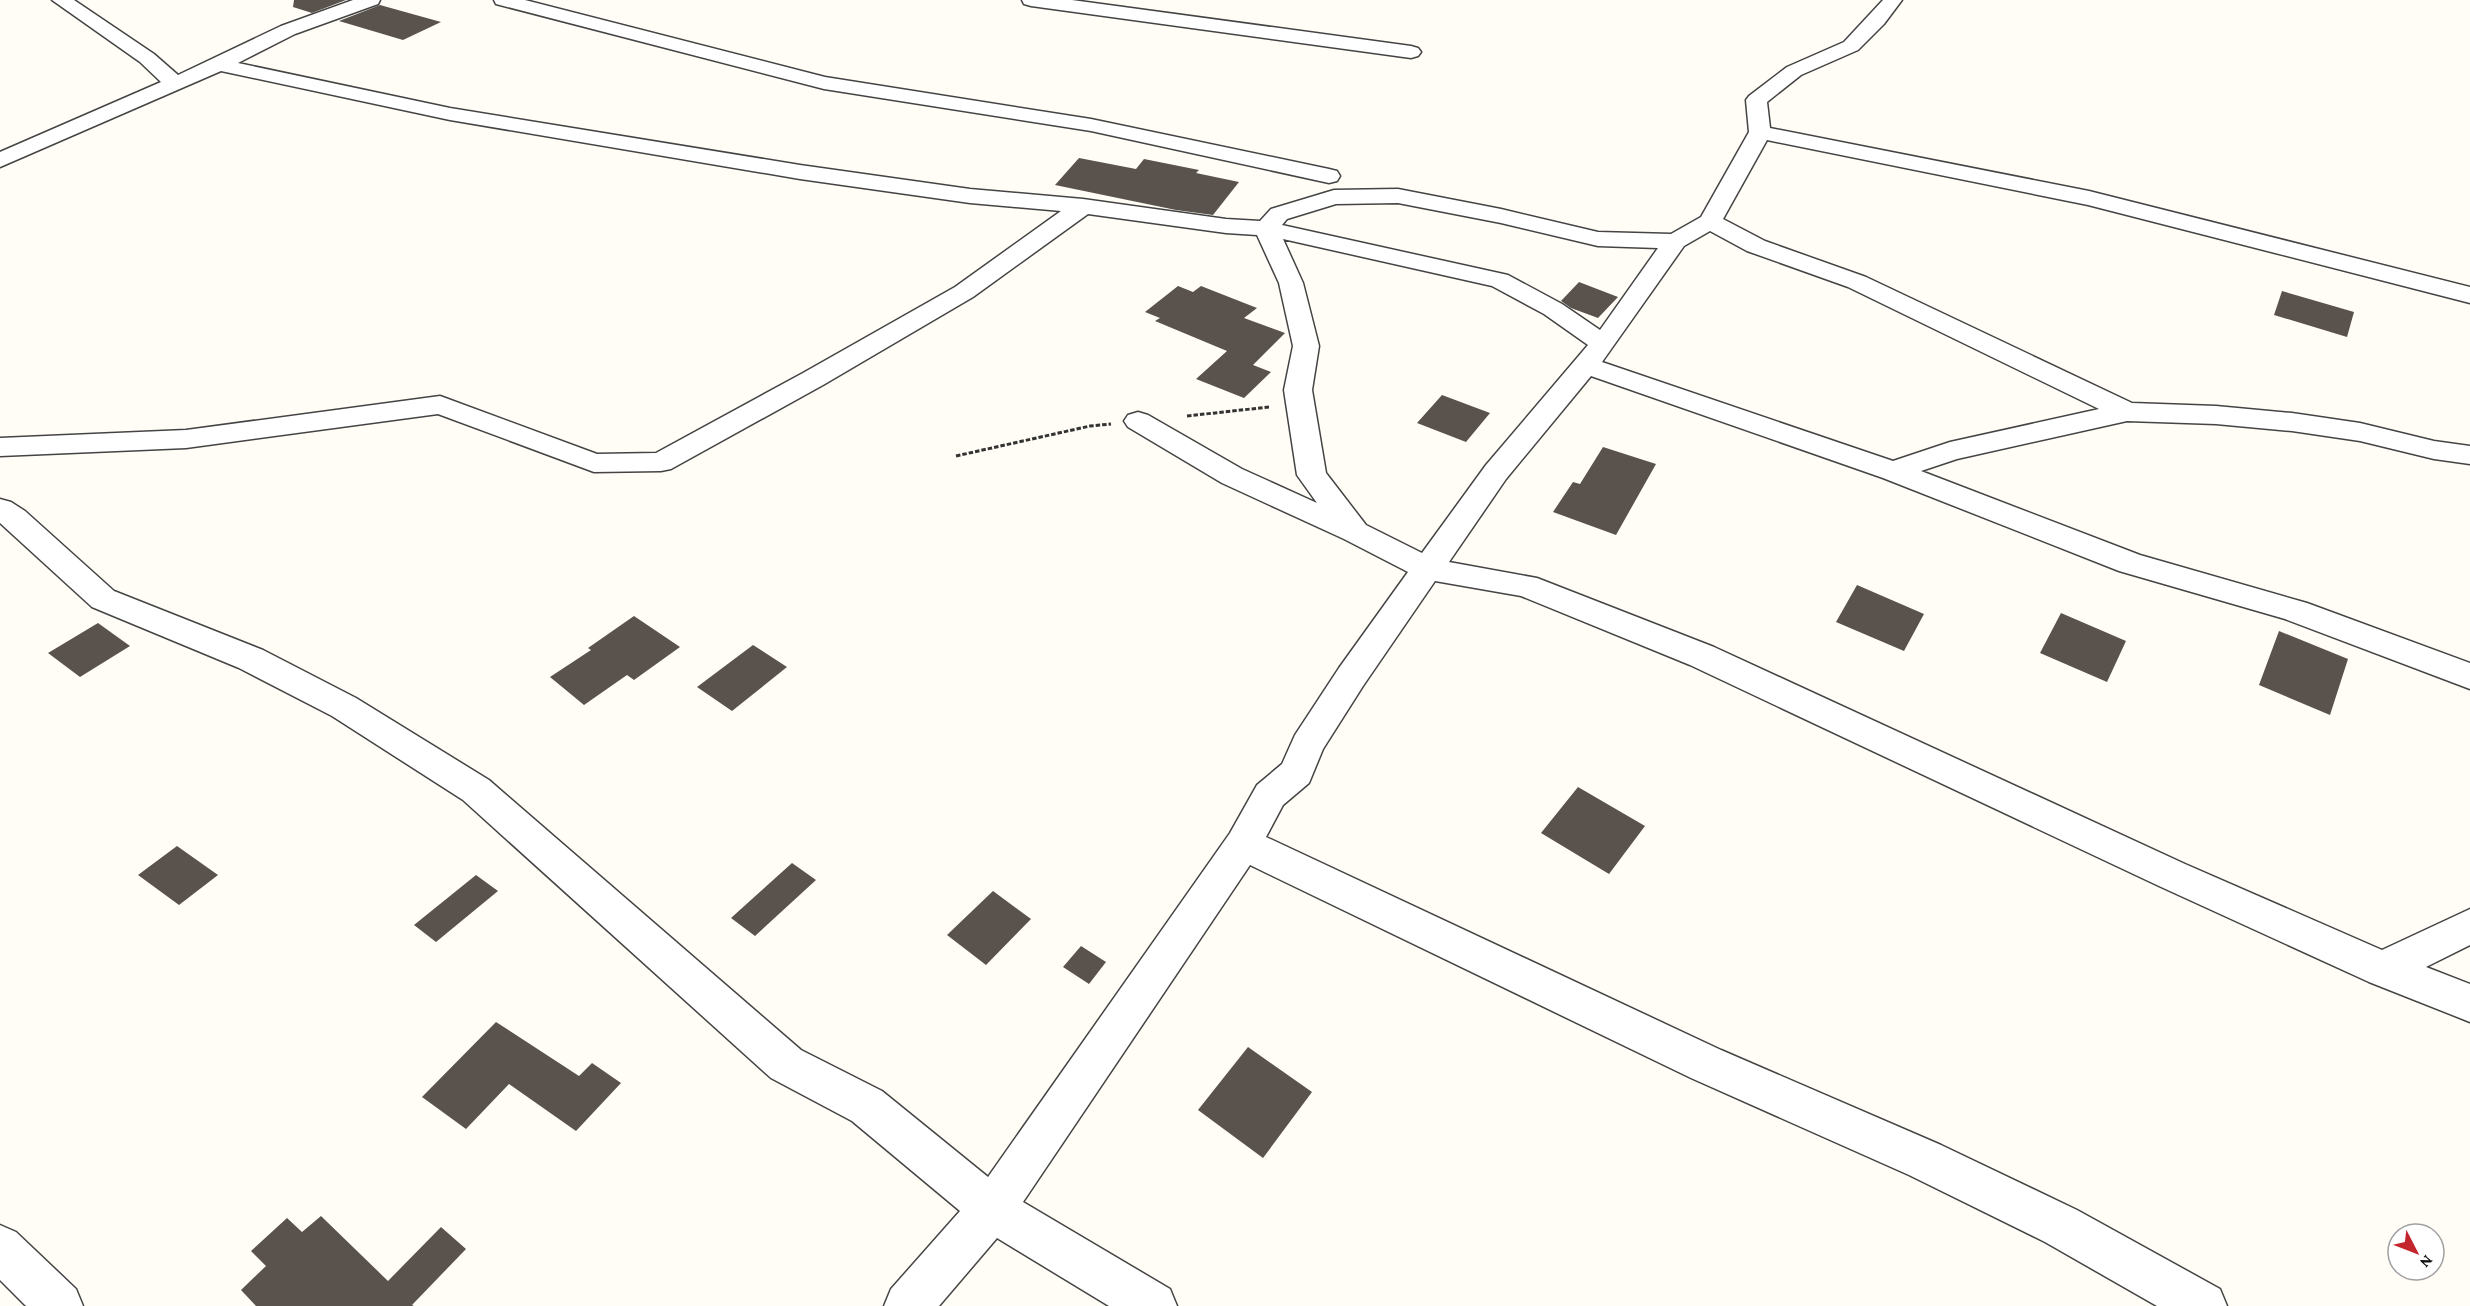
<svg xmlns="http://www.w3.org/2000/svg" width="2470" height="1306" font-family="'Crimson Pro',serif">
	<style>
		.building { fill: #5a524d }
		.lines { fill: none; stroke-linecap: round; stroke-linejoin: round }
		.minor-casing { stroke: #444; stroke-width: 3 }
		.path { stroke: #333; stroke-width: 3; stroke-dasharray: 4.5 2; stroke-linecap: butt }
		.minor { fill: #fff; fill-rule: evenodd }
	</style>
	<rect width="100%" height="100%" fill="#fffdf5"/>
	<path class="building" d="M 294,0 L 346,0 L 312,13 L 293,7 Z
		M 380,5 L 441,22 L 403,40 L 339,21 Z
		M 1079,158 L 1136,169 L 1144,159 L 1199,170 L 1196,173 L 1239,182 L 1213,215 L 1176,210 L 1055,185 Z
		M 1579,282 L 1618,297 L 1598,318 L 1571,308 L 1561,301 Z
		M 1178,286 L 1193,292 L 1201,286 L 1257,308 L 1244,318 L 1285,333 L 1253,365 L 1271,372 L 1244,398 L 1196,379 L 1227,351 L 1155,321 L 1160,318 L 1145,312 Z
		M 2282,291 L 2354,312 L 2347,337 L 2274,315 Z
		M 1442,395 L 1490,413 L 1466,442 L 1417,423 Z
		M 1603,447 L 1656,464 L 1616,535 L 1553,512 L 1573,482 L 1580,484 Z
		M 1857,585 L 1924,614 L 1904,651 L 1836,622 Z
		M 2061,613 L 2126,641 L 2107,682 L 2040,653 Z
		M 634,616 L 680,647 L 634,680 L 627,675 L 584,705 L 550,677 L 591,650 L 588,648 Z
		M 98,623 L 130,646 L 80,677 L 48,653 Z
		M 2279,631 L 2348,659 L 2330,715 L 2259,685 Z
		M 753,645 L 787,667 L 732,711 L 697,687 Z
		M 1578,787 L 1645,826 L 1609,874 L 1541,833 Z
		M 177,846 L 218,875 L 179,905 L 138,875 Z
		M 792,863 L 816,880 L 755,936 L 731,918 Z
		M 476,875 L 498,891 L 436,942 L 414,925 Z
		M 993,891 L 1031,919 L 986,965 L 947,935 Z
		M 1081,946 L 1106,962 L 1089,984 L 1063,967 Z
		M 496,1022 L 579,1076 L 592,1063 L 621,1083 L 576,1131 L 509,1084 L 466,1129 L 422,1097 Z
		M 1248,1047 L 1312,1092 L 1263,1158 L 1198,1110 Z
		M 321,1216 L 388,1281 L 441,1227 L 466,1249 L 412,1305 L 414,1306 L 256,1306 L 241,1290 L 266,1266 L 251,1251 L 287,1218 L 302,1232 Z"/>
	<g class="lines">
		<defs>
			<path id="minor" d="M 52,0 L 74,0 L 154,54 L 178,75 L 281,26 L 353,0 L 380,0 L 378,4 L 295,34 L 238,63 L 450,108 L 800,165 L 970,189 L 1083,199 L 1226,219 L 1260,221 L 1271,209 L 1334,190 L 1398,189 L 1501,209 L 1598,232 L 1671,234 L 1701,217 L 1749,132 L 1746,100 L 1749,96 L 1787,67 L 1844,42 L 1883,0 L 1902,0 L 1884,24 L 1858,50 L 1801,75 L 1767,102 L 1770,128 L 2089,191 L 2470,287 L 2470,303 L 2088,205 L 1767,140 L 1723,219 L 1765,241 L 1866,277 L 2132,403 L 2216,406 L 2292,413 L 2360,423 L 2434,441 L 2470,446 L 2470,464 L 2434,459 L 2360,441 L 2292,431 L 2216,424 L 2127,421 L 1957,459 L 1921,471 L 2140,555 L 2307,603 L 2470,663 L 2470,689 L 2285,619 L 2119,571 L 1883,478 L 1591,376 L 1506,479 L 1449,562 L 1537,578 L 1714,647 L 2185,864 L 2382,950 L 2470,909 L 2470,945 L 2426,967 L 2470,984 L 2470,1022 L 2369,982 L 2159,886 L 1690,665 L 1521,596 L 1435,581 L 1363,686 L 1323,749 L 1309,783 L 1283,805 L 1266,837 L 1721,1050 L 1941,1145 L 2077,1210 L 2220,1289 L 2227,1306 L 2157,1306 L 2045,1242 L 1909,1175 L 1691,1078 L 1250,865 L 1023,1202 L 1170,1289 L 1177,1306 L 1109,1306 L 997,1238 L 939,1306 L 884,1306 L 891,1289 L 960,1211 L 852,1121 L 771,1078 L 463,800 L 332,716 L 239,668 L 92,607 L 0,523 L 0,499 L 11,502 L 25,511 L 114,591 L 263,650 L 356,698 L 489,780 L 801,1050 L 882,1091 L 988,1177 L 1230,833 L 1257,785 L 1282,764 L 1295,735 L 1339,668 L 1408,572 L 1344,539 L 1222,483 L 1128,427 L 1124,421 L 1128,415 L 1138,412 L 1148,415 L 1242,469 L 1317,503 L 1297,475 L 1284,390 L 1293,346 L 1279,283 L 1257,235 L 1226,233 L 1088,214 L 973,297 L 823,385 L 671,469 L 661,471 L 594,472 L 438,414 L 186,448 L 0,456 L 0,438 L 186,430 L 440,396 L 597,454 L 656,453 L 803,373 L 955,287 L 1061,211 L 970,203 L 800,179 L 450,120 L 221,71 L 0,167 L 0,152 L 161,82 L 140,62 ZM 1398,203 L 1501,223 L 1598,246 L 1658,248 L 1600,330 L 1562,304 L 1508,275 L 1282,225 L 1287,219 L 1336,204 ZM 1710,231 L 1747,251 L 1848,287 L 2099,409 L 1950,442 L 1893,461 L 1602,362 L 1684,246 ZM 1283,239 L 1492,286 L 1544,314 L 1588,345 L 1486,465 L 1422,553 L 1366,525 L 1326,473 L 1312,390 L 1319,346 L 1303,283 Z
				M 494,0 L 525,0 L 825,77 L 1091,119 L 1329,169 L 1337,171 L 1340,176 L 1337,181 L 1329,183 L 1091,131 L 824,89 L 496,4 Z
				M 1022,0 L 1072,0 L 1411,46 L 1418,48 L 1421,52 L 1418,56 L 1411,58 L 1031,6 L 1024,4 Z
				M 0,1225 L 16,1232 L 76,1289 L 83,1306 L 26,1306 L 0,1280 Z"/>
		</defs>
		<use href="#minor" class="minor-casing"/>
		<path class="path" d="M 1187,416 L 1269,407
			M 956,456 L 1090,426 L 1111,424"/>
		<use href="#minor" class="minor"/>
	</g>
	<g transform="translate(2416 1252) rotate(132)"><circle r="28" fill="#ffffff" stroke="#a0a0a0" stroke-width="1.5"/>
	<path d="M0-4.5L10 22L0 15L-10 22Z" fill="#c4262e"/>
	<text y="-9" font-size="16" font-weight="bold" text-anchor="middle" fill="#111111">N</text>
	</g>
</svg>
